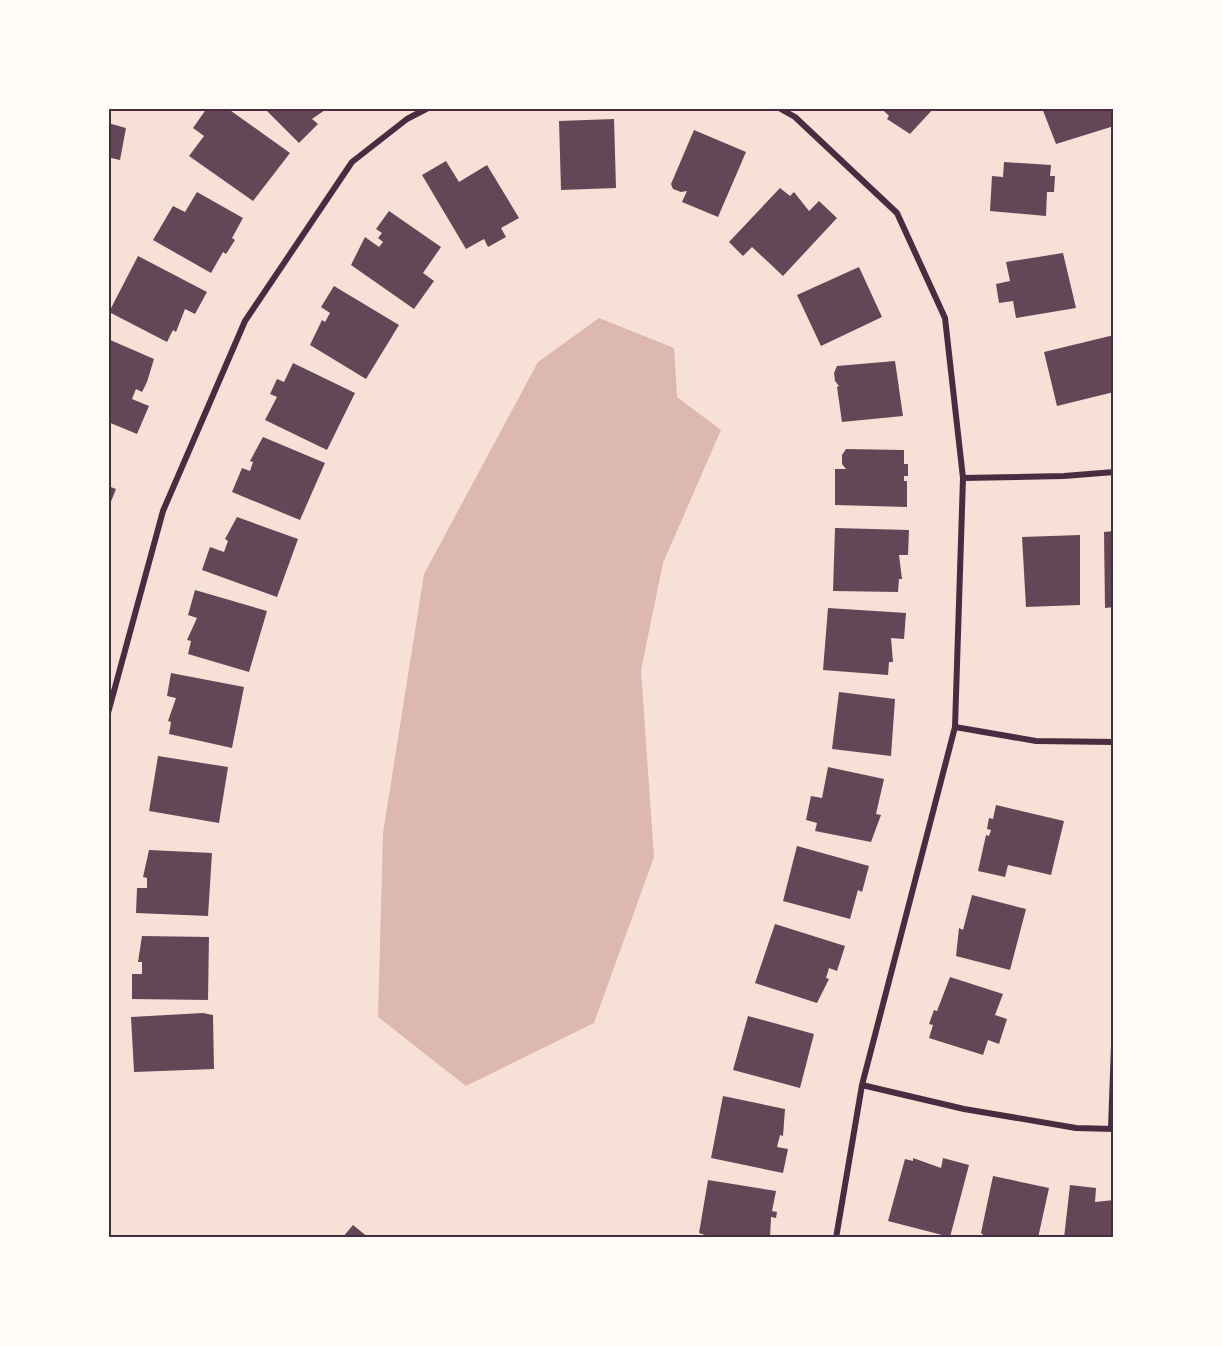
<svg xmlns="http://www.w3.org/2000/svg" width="1222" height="1346" font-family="'Alegreya Sans',sans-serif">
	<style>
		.water { fill: #dcb8b0 }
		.building { fill: #644757 }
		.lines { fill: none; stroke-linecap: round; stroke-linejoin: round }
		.minor { stroke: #4a2c40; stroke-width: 6 }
		.neatline { fill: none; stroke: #4a2c40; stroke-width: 2 }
	</style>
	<rect width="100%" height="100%" fill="#f7e1d7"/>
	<path class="water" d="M 599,318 L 674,348 L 677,397 L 721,430 L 663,563 L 641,670 L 654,857 L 594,1023 L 466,1086 L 378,1017 L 383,833 L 424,574 L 538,362 Z"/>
	<path class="building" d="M 207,108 L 227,108 L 290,153 L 253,201 L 189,156 L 204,136 L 193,128 Z
		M 264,108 L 328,108 L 312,119 L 318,124 L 299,143 Z
		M 881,108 L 934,108 L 910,134 L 887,119 L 889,116 Z
		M 1042,108 L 1114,108 L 1114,126 L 1056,144 Z
		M 614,119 L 616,188 L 561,190 L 559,121 Z
		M 108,123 L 126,128 L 120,160 L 111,158 L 109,164 Z
		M 694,130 L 746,152 L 718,217 L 682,202 L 687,191 L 681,192 L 673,189 L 671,184 Z
		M 446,161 L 459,182 L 487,165 L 519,218 L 501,228 L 506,237 L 488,247 L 484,239 L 466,249 L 422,175 Z
		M 1004,162 L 1051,165 L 1050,176 L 1055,176 L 1054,192 L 1047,192 L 1046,216 L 990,211 L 992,176 L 1003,177 Z
		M 780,188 L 790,196 L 794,192 L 809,211 L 819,201 L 837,218 L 783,276 L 752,247 L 743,256 L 729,242 Z
		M 197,192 L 243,218 L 232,238 L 235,240 L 226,254 L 223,252 L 211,273 L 153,240 L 173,206 L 185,212 Z
		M 389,211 L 441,247 L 423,273 L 434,281 L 414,309 L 351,265 L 365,237 L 379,247 L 383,242 L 378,238 L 382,233 L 376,229 Z
		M 1063,253 L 1076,308 L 1016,318 L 1013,301 L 999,303 L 996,284 L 1010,281 L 1006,262 Z
		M 138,256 L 207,292 L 195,314 L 185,309 L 176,332 L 173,330 L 167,342 L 109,312 Z
		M 859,267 L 882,317 L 821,346 L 797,295 Z
		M 334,286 L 399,325 L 366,379 L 310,345 L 322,320 L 325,322 L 330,313 L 321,307 Z
		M 1114,335 L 1114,392 L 1057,406 L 1044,352 Z
		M 108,339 L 154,359 L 147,382 L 142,392 L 136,389 L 132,399 L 149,406 L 137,434 L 108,422 Z
		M 895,361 L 903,416 L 842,422 L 837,387 L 839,386 L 835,381 L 834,373 L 837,366 Z
		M 293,363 L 355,393 L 327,450 L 265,420 L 277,397 L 270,394 L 277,379 L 284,382 Z
		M 263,437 L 325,463 L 300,520 L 232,492 L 242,468 L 250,471 L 253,462 L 250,461 Z
		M 846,449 L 904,450 L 904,464 L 908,464 L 908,476 L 904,476 L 904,481 L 907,481 L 907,507 L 835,505 L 835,469 L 846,469 L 842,464 L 842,455 Z
		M 108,486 L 116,489 L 108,509 Z
		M 237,517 L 298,539 L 277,597 L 202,570 L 210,547 L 224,552 L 228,541 L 225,539 Z
		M 835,528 L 909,530 L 908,555 L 899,555 L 902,579 L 899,579 L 898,592 L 833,591 Z
		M 1114,531 L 1114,607 L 1105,608 L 1104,532 Z
		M 1080,535 L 1080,605 L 1026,607 L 1022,537 Z
		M 195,590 L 267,611 L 249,672 L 188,654 L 191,641 L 187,640 L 197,618 L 188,615 Z
		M 828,608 L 906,613 L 904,639 L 891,638 L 893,662 L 889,662 L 888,675 L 823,670 Z
		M 171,673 L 244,687 L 232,748 L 169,734 L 171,722 L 168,721 L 176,698 L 167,696 Z
		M 839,692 L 895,699 L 891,756 L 832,749 Z
		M 158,756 L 228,767 L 219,823 L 149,811 Z
		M 828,767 L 884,779 L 876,814 L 881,815 L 871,842 L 815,831 L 817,823 L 806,820 L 811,796 L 822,798 Z
		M 996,805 L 1064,821 L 1051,875 L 1008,865 L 1005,877 L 978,871 L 986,835 L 989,836 L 991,830 L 987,829 L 989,818 L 993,819 Z
		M 797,846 L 869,866 L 862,892 L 858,890 L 850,919 L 783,901 Z
		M 149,850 L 212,853 L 208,916 L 136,913 L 137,888 L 147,888 L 147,878 L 143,877 Z
		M 972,895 L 1026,909 L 1010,970 L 956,956 L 959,928 L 963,930 Z
		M 775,924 L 845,946 L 837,971 L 829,968 L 826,978 L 829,979 L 817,1003 L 755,983 Z
		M 142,936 L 209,937 L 208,1000 L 132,999 L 132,974 L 142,974 L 142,962 L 138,962 Z
		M 950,977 L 1003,994 L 995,1015 L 1007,1019 L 999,1044 L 988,1040 L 983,1055 L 929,1038 L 933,1025 L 929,1024 L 934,1010 L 937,1011 Z
		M 203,1013 L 213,1015 L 214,1069 L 134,1072 L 131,1017 Z
		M 748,1016 L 814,1034 L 800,1088 L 733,1070 Z
		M 723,1096 L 785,1109 L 783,1136 L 780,1135 L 777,1147 L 788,1149 L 783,1173 L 711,1158 Z
		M 913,1158 L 941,1168 L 943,1158 L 969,1165 L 950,1237 L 888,1221 L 905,1159 L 913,1161 Z
		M 993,1176 L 1049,1188 L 1038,1238 L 987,1238 L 981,1233 Z
		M 708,1180 L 776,1191 L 772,1211 L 777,1212 L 776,1218 L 771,1217 L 770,1238 L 714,1238 L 699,1233 Z
		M 1070,1185 L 1096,1188 L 1095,1202 L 1114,1200 L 1114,1238 L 1064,1238 Z
		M 353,1225 L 369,1238 L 342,1238 Z"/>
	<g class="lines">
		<path class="minor" d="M 779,108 L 795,117 L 897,213 L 945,318 L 963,478 L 955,727 L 862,1085 L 836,1238
			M 963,478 L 1064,476 L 1114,472
			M 108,713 L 163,511 L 245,321 L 352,162 L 407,119 L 428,108
			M 955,727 L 1036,741 L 1114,742
			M 862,1085 L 964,1109 L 1076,1128 L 1114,1129
			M 1111,1128 L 1114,1045"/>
	</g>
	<rect width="1222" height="1346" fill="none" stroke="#fffaf5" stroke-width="219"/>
	<rect x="110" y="110" width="1002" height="1126" class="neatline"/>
</svg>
